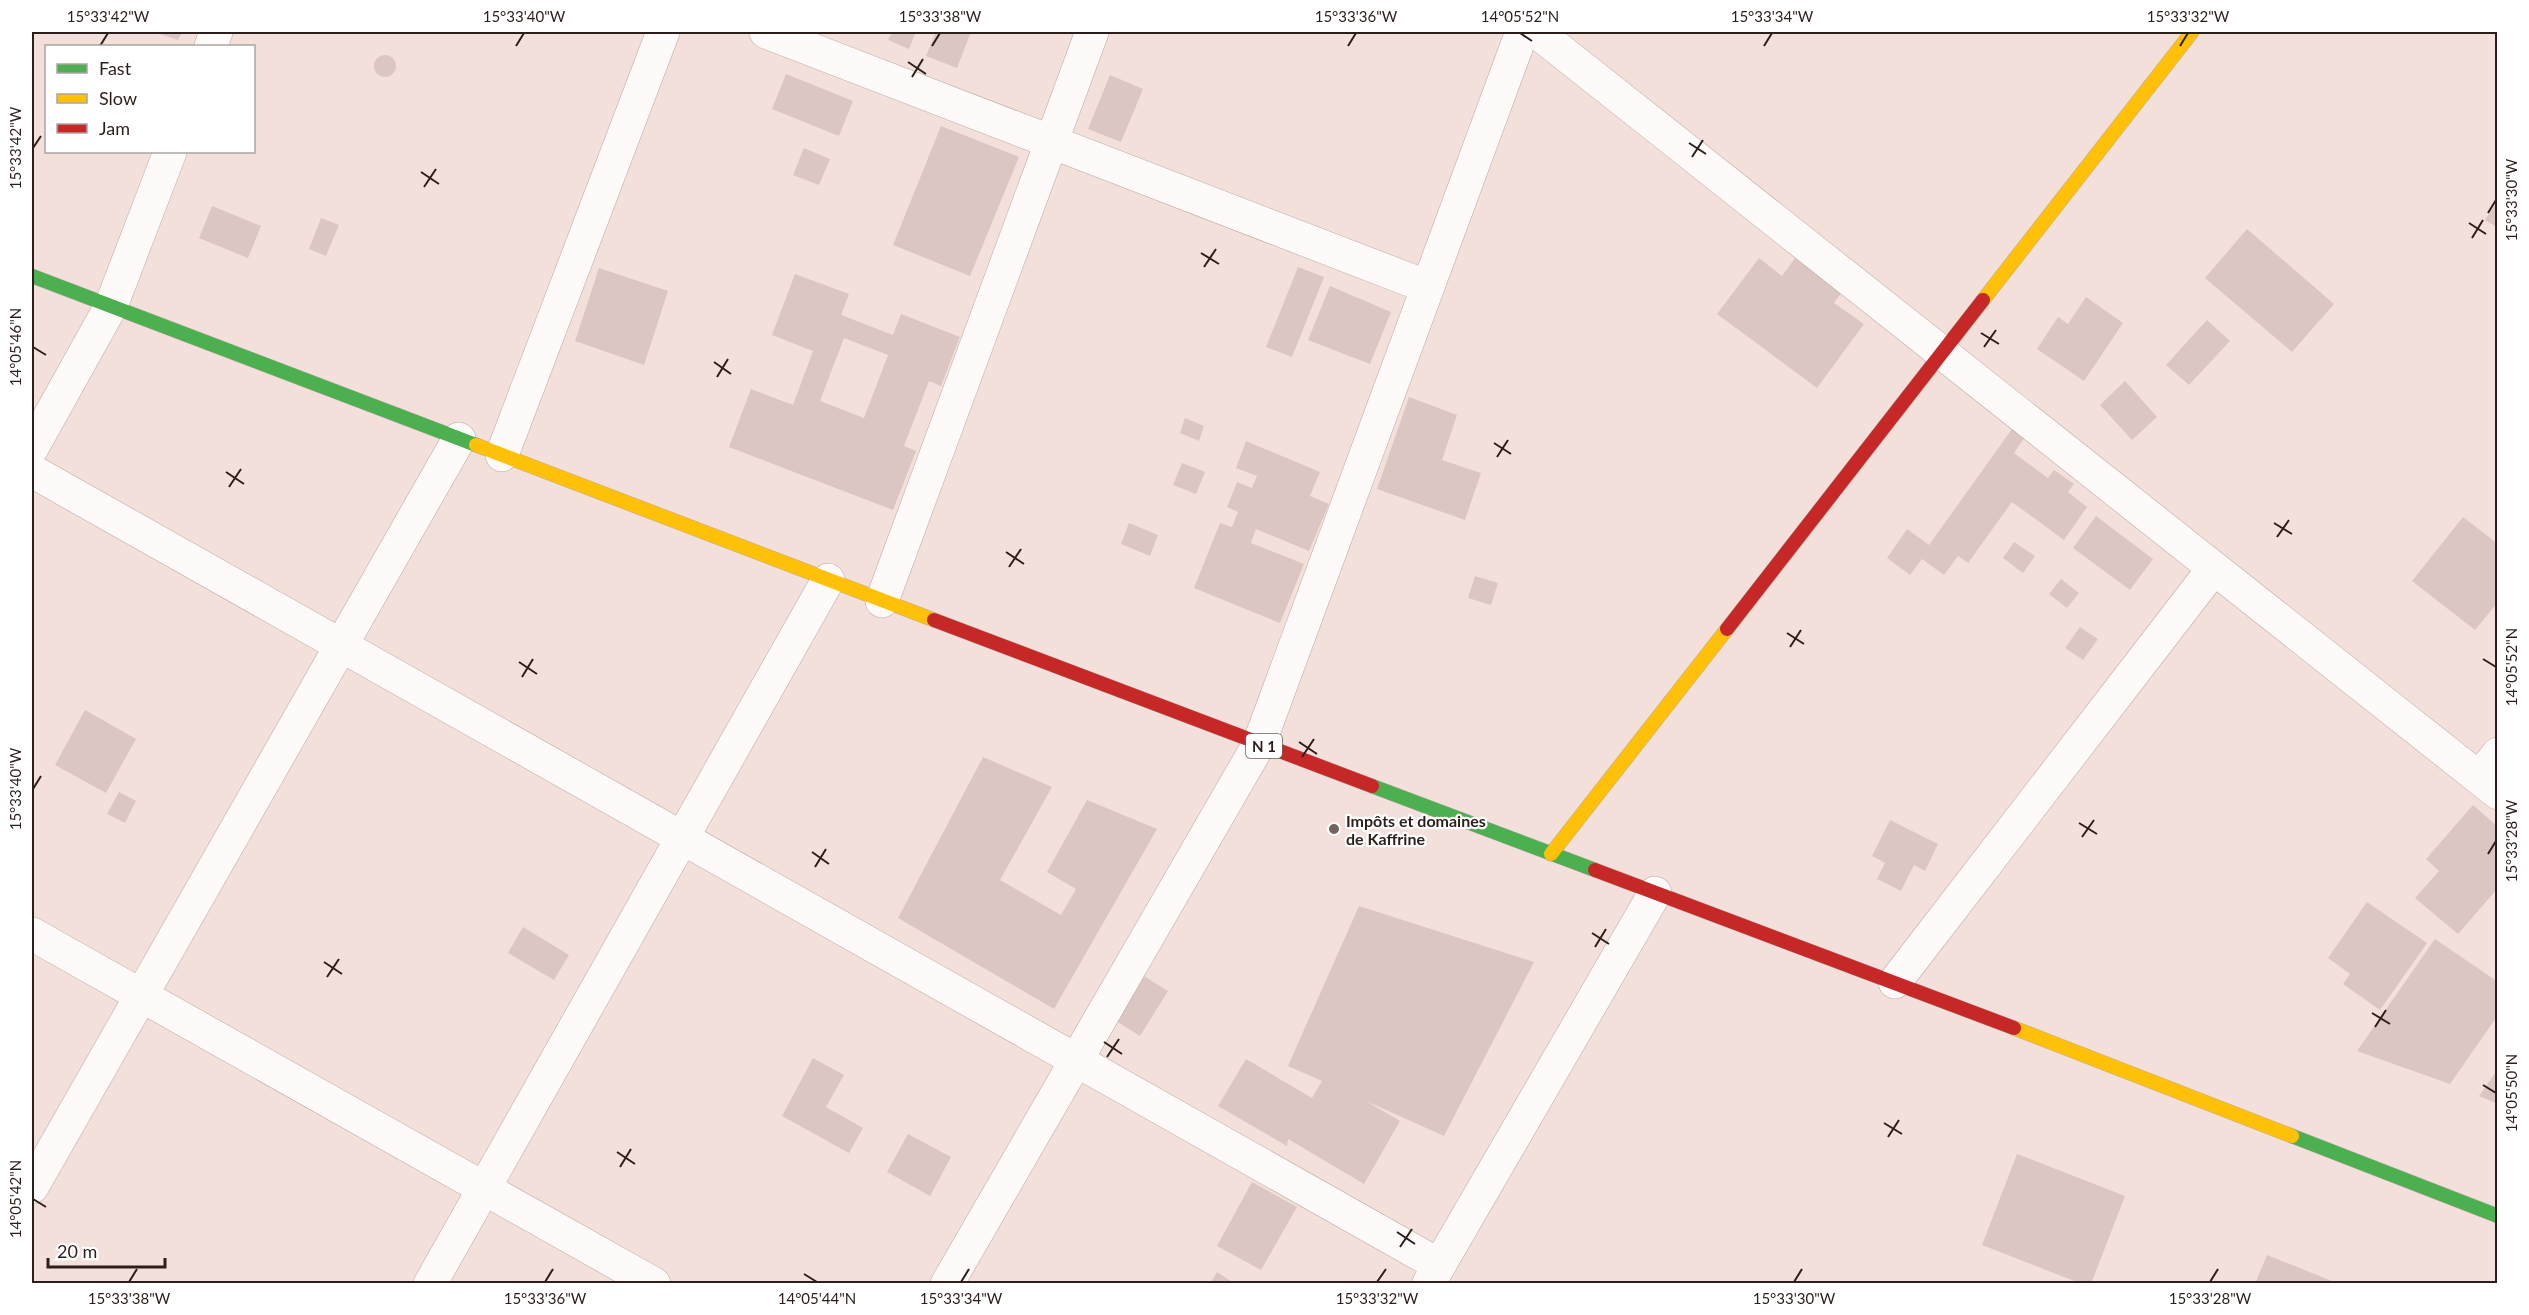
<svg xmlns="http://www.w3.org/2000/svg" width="2529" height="1315" font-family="Lato,sans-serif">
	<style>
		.building { fill: #dbc6c1; fill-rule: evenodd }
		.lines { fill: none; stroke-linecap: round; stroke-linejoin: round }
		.street-casing { stroke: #b8a9a4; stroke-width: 34 }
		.fast-casing { stroke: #b8a9a4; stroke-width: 15 }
		.slow-casing { stroke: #b8a9a4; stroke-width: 15 }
		.jam-casing { stroke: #b8a9a4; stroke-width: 15 }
		.street { stroke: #fdfaf9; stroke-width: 33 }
		.fast { stroke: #4caf50; stroke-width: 14 }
		.slow { stroke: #ffc107; stroke-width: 14 }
		.jam { stroke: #c62828; stroke-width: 14 }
		.ticks { fill: none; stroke: #2c1f1b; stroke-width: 2 }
		.poi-dot { fill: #72635e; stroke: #fff; stroke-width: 2 }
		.labels { text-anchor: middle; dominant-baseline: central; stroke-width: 4.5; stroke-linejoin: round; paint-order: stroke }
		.shield { fill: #fff; stroke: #6b625f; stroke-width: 1.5 }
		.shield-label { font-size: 15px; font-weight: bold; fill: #2c1f1b }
		.poi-label { font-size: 16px; font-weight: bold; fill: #2c1f1b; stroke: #fff; text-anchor: start }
		.neatline { fill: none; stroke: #2c1f1b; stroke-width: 2 }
		.ticks-label { font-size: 15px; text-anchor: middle; fill: #2c1f1b }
	</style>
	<rect width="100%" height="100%" fill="#f4e0da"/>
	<path class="building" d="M 154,32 L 182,32 L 178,40 Z
		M 892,32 L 916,32 L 909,49 L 888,40 Z
		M 936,32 L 971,32 L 957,68 L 926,56 Z
		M374 66a11 11 0 1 1 22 0a11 11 0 1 1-22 0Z
		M 786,74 L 853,101 L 839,136 L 772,109 Z
		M 1110,75 L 1143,89 L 1121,142 L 1088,129 Z
		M 941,126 L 1019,157 L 970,276 L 893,245 Z
		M 804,148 L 830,159 L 819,185 L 793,175 Z
		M 2498,201 L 2498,228 L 2485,220 Z
		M 212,206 L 261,226 L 248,258 L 199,238 Z
		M 321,218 L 339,225 L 326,256 L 309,249 Z
		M 2247,229 L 2334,304 L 2292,352 L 2205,278 Z
		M 1759,258 L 1782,276 L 1795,258 L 1842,292 L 1834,303 L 1864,324 L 1817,388 L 1717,314 Z
		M 1298,267 L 1324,277 L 1292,357 L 1266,347 Z
		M 599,268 L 668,291 L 644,365 L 575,341 Z
		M 795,274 L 849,294 L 841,315 L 893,335 L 901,314 L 960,337 L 941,386 L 929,381 L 904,446 L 916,451 L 893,510 L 729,447 L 751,389 L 793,405 L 813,351 L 772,335 ZM 844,338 L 888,355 L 864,418 L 820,401 Z
		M 1330,286 L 1391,312 L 1370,364 L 1308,340 Z
		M 2086,297 L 2123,323 L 2084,381 L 2037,349 L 2058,317 L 2068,324 Z
		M 2207,320 L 2230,341 L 2189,385 L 2166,365 Z
		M 2125,381 L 2157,417 L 2132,440 L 2100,405 Z
		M 1409,397 L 1457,415 L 1442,460 L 1481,473 L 1465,520 L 1377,489 Z
		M 1185,418 L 1204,426 L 1199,441 L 1180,433 Z
		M 2012,429 L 2025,437 L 2014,453 L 2048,478 L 2054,470 L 2074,484 L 2068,492 L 2087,507 L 2064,540 L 2012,502 L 1968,563 L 1958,556 L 1944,575 L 1922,559 L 1910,575 L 1887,558 L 1907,529 L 1929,545 Z
		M 1246,441 L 1320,472 L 1310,496 L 1329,504 L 1309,551 L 1256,529 L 1251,543 L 1304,564 L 1280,623 L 1194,588 L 1220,523 L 1232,527 L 1238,512 L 1227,507 L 1237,482 L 1252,488 L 1257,476 L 1236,468 Z
		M 1182,463 L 1205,472 L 1196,494 L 1173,485 Z
		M 2096,516 L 2153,559 L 2130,590 L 2073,548 Z
		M 2463,517 L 2498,544 L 2498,602 L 2475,630 L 2412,581 Z
		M 1129,523 L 1158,535 L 1150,556 L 1121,544 Z
		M 2014,542 L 2035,556 L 2023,573 L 2003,558 Z
		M 1475,576 L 1498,583 L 1491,605 L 1468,598 Z
		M 2061,579 L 2079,593 L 2067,608 L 2049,594 Z
		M 2080,627 L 2098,639 L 2083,660 L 2065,648 Z
		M 85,710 L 136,739 L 106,793 L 55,765 Z
		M 983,757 L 1052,787 L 1000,880 L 1061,915 L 1076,889 L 1047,872 L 1087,800 L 1157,829 L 1054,1009 L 898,918 Z
		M 119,792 L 136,801 L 125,823 L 107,814 Z
		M 2473,805 L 2498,827 L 2498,888 L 2458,934 L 2415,898 L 2439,871 L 2426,859 Z
		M 1890,820 L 1938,844 L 1925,871 L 1914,865 L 1901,891 L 1877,879 L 1885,863 L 1872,856 Z
		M 2367,902 L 2427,943 L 2380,1010 L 2343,984 L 2350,974 L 2328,958 Z
		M 1359,906 L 1534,962 L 1444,1136 L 1366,1101 L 1400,1121 L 1364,1184 L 1288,1139 L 1287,1146 L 1218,1106 L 1246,1059 L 1312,1098 L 1322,1081 L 1288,1066 Z
		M 523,927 L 569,955 L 554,980 L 508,953 Z
		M 2435,939 L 2498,982 L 2498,1015 L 2450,1084 L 2357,1051 Z
		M 1139,973 L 1168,991 L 1140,1036 L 1111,1018 Z
		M 813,1058 L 844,1075 L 826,1107 L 863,1128 L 849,1153 L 782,1116 Z
		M 2498,1069 L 2498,1104 L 2479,1096 Z
		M 908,1134 L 951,1157 L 930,1196 L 887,1172 Z
		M 2017,1154 L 2125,1196 L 2091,1284 L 2082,1284 L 1982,1245 Z
		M 1252,1182 L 1297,1207 L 1261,1270 L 1217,1246 Z
		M 2267,1255 L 2337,1283 L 2337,1284 L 2255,1284 Z
		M 1217,1272 L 1235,1284 L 1210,1284 Z"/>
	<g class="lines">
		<defs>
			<path id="street" d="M 766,32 L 1428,287
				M 1537,32 L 2498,793
				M 211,46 L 216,32
				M 32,448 L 111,306 L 170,152
				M 502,455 L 663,32
				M 32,471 L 1439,1265
				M 882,601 L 1092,32
				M 2479,778 L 2498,754
				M 32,934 L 654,1284
				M 1895,982 L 2214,568
				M 32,1187 L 459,439
				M 1429,1283 L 1655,893
				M 430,1284 L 828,580
				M 947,1284 L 1259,744 L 1522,32"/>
			<path id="fast" d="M 32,276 L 476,445
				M 1372,786 L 1595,870
				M 2292,1136 L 2498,1216"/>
			<path id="slow" d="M 1983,300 L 2192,32
				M 476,445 L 934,620
				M 1551,854 L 1727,629
				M 2014,1028 L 2292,1136"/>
			<path id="jam" d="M 934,620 L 1372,786
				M 1727,629 L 1983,300
				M 1595,870 L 2014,1028"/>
		</defs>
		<use href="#street" class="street-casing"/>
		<use href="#fast" class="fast-casing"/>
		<use href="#slow" class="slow-casing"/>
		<use href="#jam" class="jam-casing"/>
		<use href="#street" class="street"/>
		<use href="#fast" class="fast"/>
		<use href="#slow" class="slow"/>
		<use href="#jam" class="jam"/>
	</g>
	<path class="ticks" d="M 1520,33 L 1532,41M 100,46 L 108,33M 516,46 L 524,33M 932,46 L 940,33M 1348,46 L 1356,33M 1764,46 L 1772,33M 2180,46 L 2188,33M 908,62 L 926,74M 912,77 L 923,59M 1689,143 L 1706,154M 33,148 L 41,136M 1692,157 L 1703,140M 421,172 L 439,184M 424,187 L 436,169M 2488,213 L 2496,200M 2469,223 L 2486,234M 2472,238 L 2483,220M 1201,253 L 1219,264M 1204,267 L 1216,249M 1981,333 L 1999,344M 33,347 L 46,355M 1984,347 L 1996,330M 714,362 L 731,374M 717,377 L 728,359M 1494,443 L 1511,454M 1497,457 L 1508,440M 226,472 L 244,484M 229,487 L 241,469M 2274,523 L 2292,534M 2277,537 L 2289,520M 1006,552 L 1024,564M 1009,567 L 1021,549M 1787,633 L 1804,644M 1790,647 L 1801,630M 2483,659 L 2496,667M 519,662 L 537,674M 522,677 L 533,659M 1299,742 L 1317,754M 1302,757 L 1314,739M 33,789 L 41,776M 2079,823 L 2097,834M 2082,837 L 2094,820M 812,852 L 829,864M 2488,854 L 2496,841M 815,867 L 826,849M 1592,933 L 1609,944M 1595,947 L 1606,929M 324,962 L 342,974M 327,977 L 339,959M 2372,1013 L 2390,1024M 2375,1027 L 2386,1010M 1104,1042 L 1122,1054M 1107,1057 L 1119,1039M 2483,1085 L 2496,1093M 1884,1123 L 1902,1134M 1888,1137 L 1899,1120M 617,1152 L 635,1164M 620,1167 L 631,1149M 33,1199 L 46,1207M 1397,1232 L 1415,1244M 1400,1247 L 1412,1229M 804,1274 L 817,1282M 129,1282 L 137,1269M 545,1282 L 553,1269M 961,1282 L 969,1269M 1377,1282 L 1386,1269M 1794,1282 L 1802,1269M 2210,1282 L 2218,1269"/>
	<circle class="poi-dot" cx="1334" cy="829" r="6"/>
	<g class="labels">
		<rect class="shield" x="1246" y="734" width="36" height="24" rx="4.5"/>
		<g class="shield-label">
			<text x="1264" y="746">N 1</text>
		</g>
		<g class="poi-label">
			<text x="1346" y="820">Impôts et domaines<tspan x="1346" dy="18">de Kaffrine</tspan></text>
		</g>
	</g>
	<rect width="2529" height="1315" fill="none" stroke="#ffffff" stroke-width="66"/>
	<rect x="45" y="45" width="210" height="108" fill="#ffffff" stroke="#aba5a4" stroke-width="1.5"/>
	<rect x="57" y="64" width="30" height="9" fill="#4caf50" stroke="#aba5a4" stroke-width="1.5"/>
	<text x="99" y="75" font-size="18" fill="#2c1f1b">Fast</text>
	<rect x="57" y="94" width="30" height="9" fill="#ffc107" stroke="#aba5a4" stroke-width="1.5"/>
	<text x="99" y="105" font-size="18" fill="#2c1f1b">Slow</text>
	<rect x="57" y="124" width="30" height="9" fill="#c62828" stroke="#aba5a4" stroke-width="1.5"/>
	<text x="99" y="135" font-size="18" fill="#2c1f1b">Jam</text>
	<path d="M48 1258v9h117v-9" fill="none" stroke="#2c1f1b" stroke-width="3"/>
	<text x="57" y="1258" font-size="18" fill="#2c1f1b" stroke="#ffffff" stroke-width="4.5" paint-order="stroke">20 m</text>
	<rect x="33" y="33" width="2463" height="1249" class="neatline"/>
	<g class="ticks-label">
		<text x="108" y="22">15°33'42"W</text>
		<text x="524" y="22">15°33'40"W</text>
		<text x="940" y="22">15°33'38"W</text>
		<text x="1356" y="22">15°33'36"W</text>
		<text x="1520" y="22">14°05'52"N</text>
		<text x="1772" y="22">15°33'34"W</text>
		<text x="2188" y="22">15°33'32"W</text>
		<text transform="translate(16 148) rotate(-90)" y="5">15°33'42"W</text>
		<text transform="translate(2512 200) rotate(-90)" y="5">15°33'30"W</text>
		<text transform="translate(16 347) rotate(-90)" y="5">14°05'46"N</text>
		<text transform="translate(2512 667) rotate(-90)" y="5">14°05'52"N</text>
		<text transform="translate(16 789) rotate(-90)" y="5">15°33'40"W</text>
		<text transform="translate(2512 841) rotate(-90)" y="5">15°33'28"W</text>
		<text transform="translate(2512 1093) rotate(-90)" y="5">14°05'50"N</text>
		<text transform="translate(16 1199) rotate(-90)" y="5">14°05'42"N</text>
		<text x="129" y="1304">15°33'38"W</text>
		<text x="545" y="1304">15°33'36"W</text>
		<text x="817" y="1304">14°05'44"N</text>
		<text x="961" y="1304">15°33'34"W</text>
		<text x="1377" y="1304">15°33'32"W</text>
		<text x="1794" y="1304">15°33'30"W</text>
		<text x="2210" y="1304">15°33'28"W</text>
	</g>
</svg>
